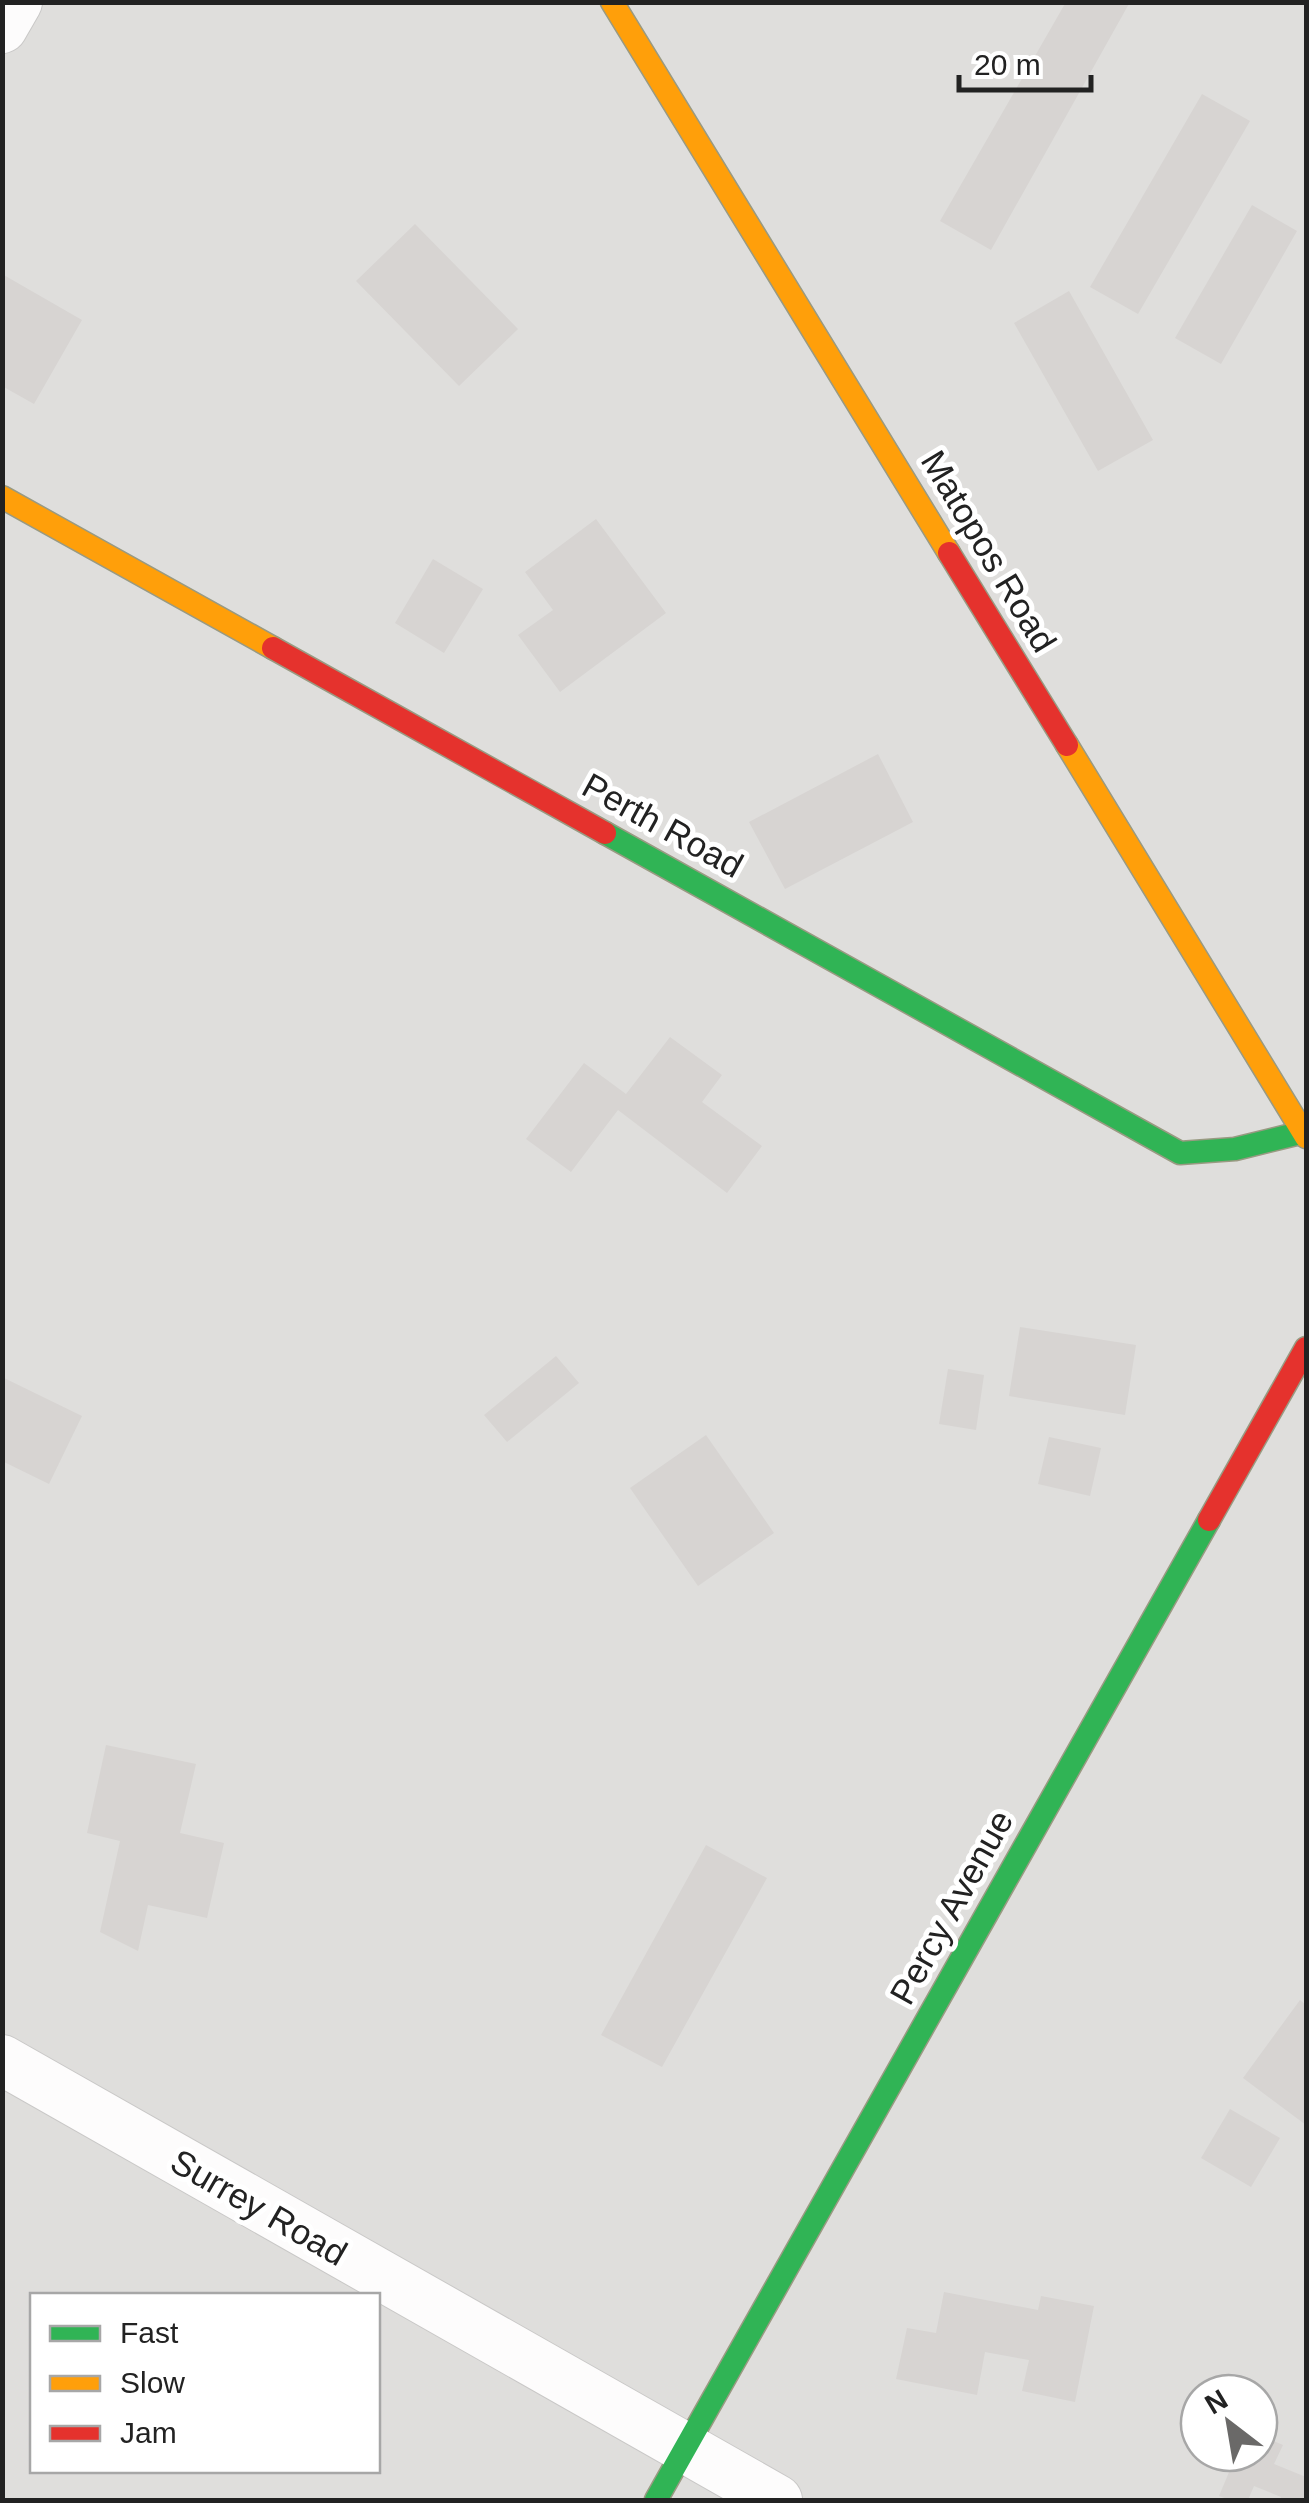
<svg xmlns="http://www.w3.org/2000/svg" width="1309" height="2503" font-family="Helvetica,sans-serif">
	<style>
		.residential { fill: #dfdedc; fill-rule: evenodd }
		.building { fill: #d7d4d2 }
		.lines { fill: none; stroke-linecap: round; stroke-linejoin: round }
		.street-casing { stroke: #c9c8c7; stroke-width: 52 }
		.fast-casing { stroke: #999a82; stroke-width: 25 }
		.slow-casing { stroke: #999a82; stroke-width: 25 }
		.jam-casing { stroke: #999a82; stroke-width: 25 }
		.street { stroke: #fdfcfc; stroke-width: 50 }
		.fast { stroke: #30b455; stroke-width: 22 }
		.slow { stroke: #ff9f0a; stroke-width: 22 }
		.jam { stroke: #e5322d; stroke-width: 22 }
		.labels { text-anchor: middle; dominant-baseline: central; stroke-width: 10; stroke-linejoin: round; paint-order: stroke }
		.street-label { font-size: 35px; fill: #222; stroke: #fff }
	</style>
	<rect width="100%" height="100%" fill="#f0eeeb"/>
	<path class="residential" d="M 3,3 L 1306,3 L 1306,2500 L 3,2500 ZM 32,2296 L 378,2296 L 378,2470 L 32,2470 ZM 1199,2393 L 1259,2393 L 1259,2453 L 1199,2453 Z"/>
	<path class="building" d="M 1066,2 L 1130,2 L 991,250 L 940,221 Z
		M 1202,94 L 1250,121 L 1138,314 L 1090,287 Z
		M 1252,205 L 1297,231 L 1221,364 L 1175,338 Z
		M 415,224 L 518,329 L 459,386 L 356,281 Z
		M 2,274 L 82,320 L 34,404 L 2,386 Z
		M 1069,291 L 1153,440 L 1098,471 L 1014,323 Z
		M 596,519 L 666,613 L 560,692 L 518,635 L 553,610 L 525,572 Z
		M 433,559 L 483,589 L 444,653 L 395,623 Z
		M 878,754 L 913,822 L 785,889 L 749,822 Z
		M 670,1037 L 722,1075 L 702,1102 L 762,1146 L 727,1193 L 618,1110 L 571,1172 L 526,1139 L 584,1063 L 626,1094 Z
		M 1020,1327 L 1136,1345 L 1125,1415 L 1009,1396 Z
		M 556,1356 L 579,1383 L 507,1442 L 484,1415 Z
		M 948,1369 L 984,1375 L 976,1430 L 939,1424 Z
		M 2,1377 L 82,1416 L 49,1484 L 2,1461 Z
		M 706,1435 L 774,1533 L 698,1586 L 630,1488 Z
		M 1049,1437 L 1101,1448 L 1090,1496 L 1038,1484 Z
		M 106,1745 L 196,1764 L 180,1833 L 224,1843 L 207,1918 L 148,1905 L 138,1951 L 100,1932 L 120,1841 L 87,1833 Z
		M 706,1845 L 767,1878 L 662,2067 L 601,2035 Z
		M 1300,2000 L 1306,2005 L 1306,2125 L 1243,2078 Z
		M 1230,2109 L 1280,2138 L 1251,2187 L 1201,2158 Z
		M 944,2292 L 1038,2310 L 1041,2296 L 1094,2306 L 1075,2402 L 1022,2391 L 1029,2360 L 985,2352 L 977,2395 L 896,2379 L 907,2328 L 936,2333 Z
		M 1259,2435 L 1283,2445 L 1274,2464 L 1306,2477 L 1306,2500 L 1280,2500 L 1281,2497 L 1254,2486 L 1248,2500 L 1230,2500 L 1219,2496 L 1237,2453 L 1259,2453 Z"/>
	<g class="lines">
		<defs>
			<path id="street" d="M 2,28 L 17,2
				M 2,2060 L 777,2500"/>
			<path id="fast" d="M 605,833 L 1180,1153 L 1235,1149 L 1304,1132
				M 656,2500 L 1209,1520"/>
			<path id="slow" d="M 612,2 L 949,553
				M 2,497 L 273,648
				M 1067,745 L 1306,1137"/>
			<path id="jam" d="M 949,553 L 1067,745
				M 273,648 L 605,833
				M 1209,1520 L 1306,1348"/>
		</defs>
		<use href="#street" class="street-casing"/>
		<use href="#fast" class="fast-casing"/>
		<use href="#slow" class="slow-casing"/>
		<use href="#jam" class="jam-casing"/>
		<use href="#street" class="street"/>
		<use href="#fast" class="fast"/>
		<use href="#slow" class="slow"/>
		<use href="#jam" class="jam"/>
	</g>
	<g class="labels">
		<g class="street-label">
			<text transform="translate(989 551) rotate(59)">Matopos Road</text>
			<text transform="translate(663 825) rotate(29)">Perth Road</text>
			<text transform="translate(951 1907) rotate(-61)">Percy Avenue</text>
			<text transform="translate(259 2207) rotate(30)">Surrey Road</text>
		</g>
	</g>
	<rect width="1309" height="2503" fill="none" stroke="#222222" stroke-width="10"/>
	<rect x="30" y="2293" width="350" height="180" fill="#ffffff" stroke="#a7a7a7" stroke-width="2.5"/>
	<rect x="50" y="2326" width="50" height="15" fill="#30b455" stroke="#a7a7a7" stroke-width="2.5"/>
	<text x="120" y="2343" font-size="30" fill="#222222">Fast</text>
	<rect x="50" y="2376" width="50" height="15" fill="#ff9f0a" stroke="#a7a7a7" stroke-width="2.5"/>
	<text x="120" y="2393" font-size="30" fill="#222222">Slow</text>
	<rect x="50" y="2426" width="50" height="15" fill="#e5322d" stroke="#a7a7a7" stroke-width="2.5"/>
	<text x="120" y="2443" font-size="30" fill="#222222">Jam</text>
	<g transform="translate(1229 2423) rotate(329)"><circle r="48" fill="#ffffff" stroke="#a7a7a7" stroke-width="2.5"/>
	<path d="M0-8L18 38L0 25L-18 38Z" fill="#6a6968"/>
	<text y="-15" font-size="28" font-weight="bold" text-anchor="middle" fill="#222222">N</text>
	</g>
	<path d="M959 75v15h132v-15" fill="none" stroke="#222222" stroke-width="5"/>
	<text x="974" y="75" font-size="30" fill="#222222" stroke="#ffffff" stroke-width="8" paint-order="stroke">20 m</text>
</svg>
